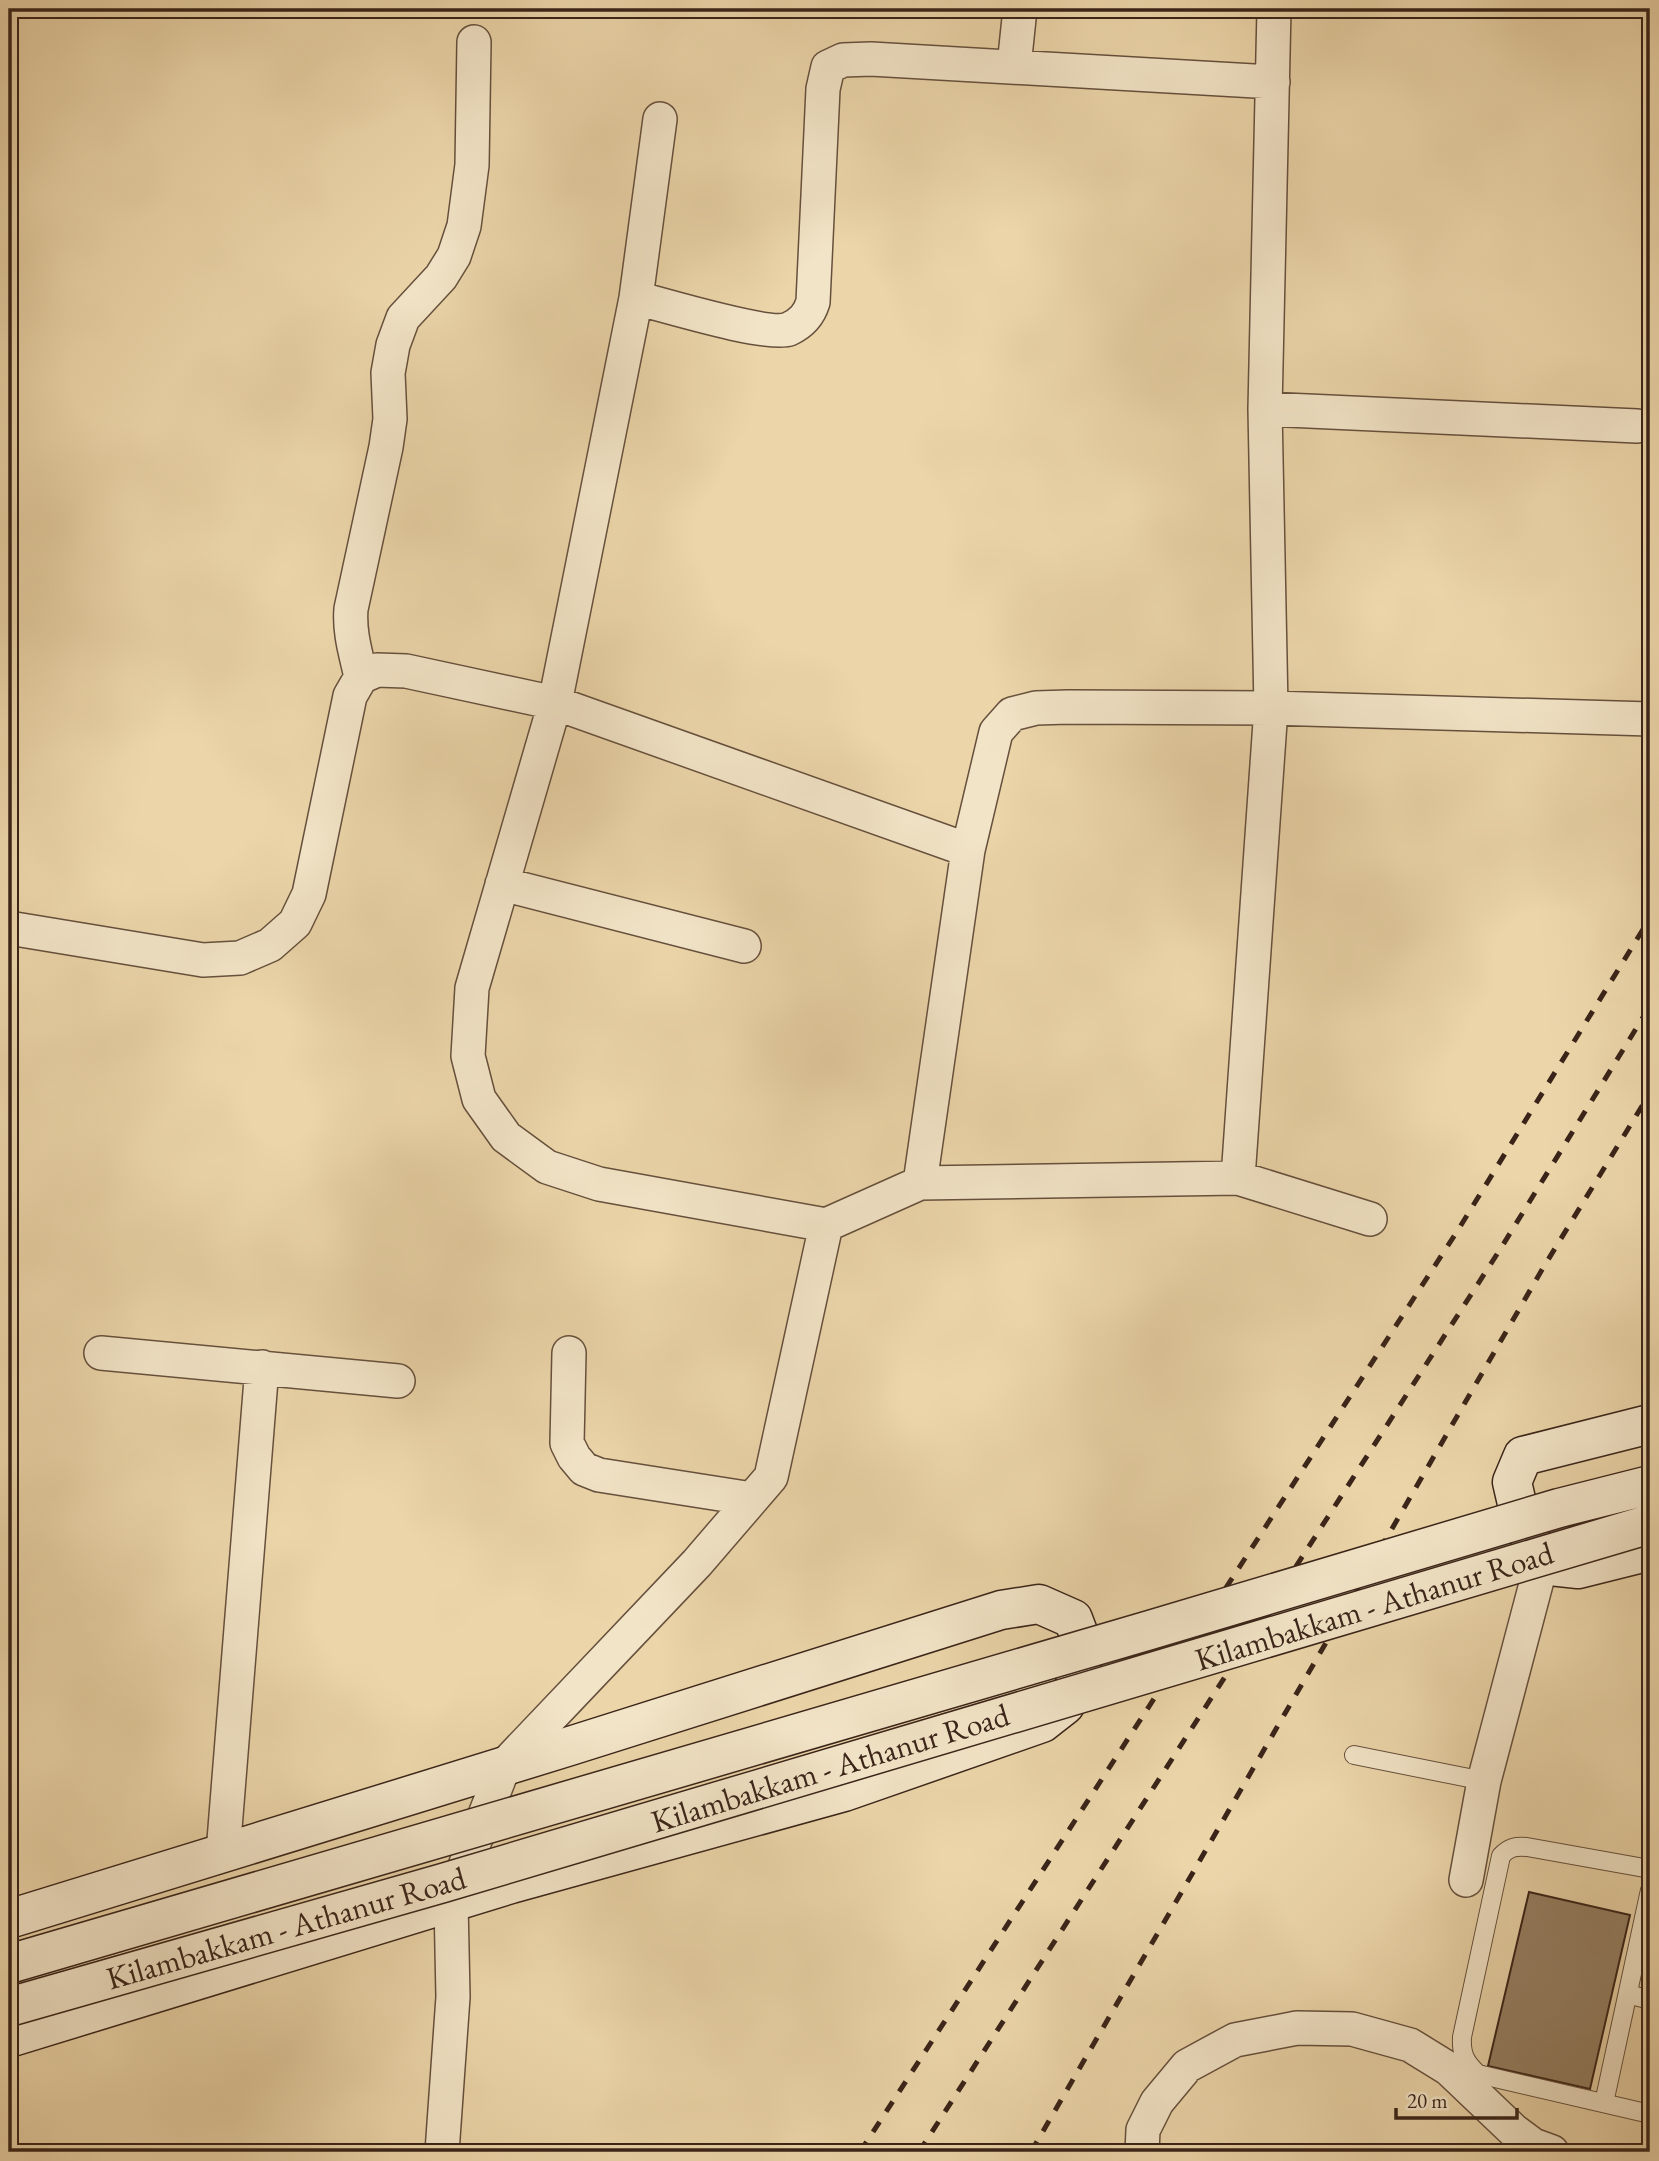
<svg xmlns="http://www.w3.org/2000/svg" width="1659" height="2161" font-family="'EB Garamond',serif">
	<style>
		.building { fill: #968064; stroke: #3a2419; stroke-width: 2 }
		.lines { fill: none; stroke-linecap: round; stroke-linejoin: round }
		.lane-casing { stroke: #66503d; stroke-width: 20 }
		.street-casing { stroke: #66503d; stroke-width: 36 }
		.secondary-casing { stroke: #3a2419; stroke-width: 41 }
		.lane { stroke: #f2e4c7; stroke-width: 18 }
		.street { stroke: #f2e4c7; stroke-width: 33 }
		.secondary { stroke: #f2e4c7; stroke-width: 38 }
		.rail { stroke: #3a2419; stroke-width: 5; stroke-dasharray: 12 12; stroke-linecap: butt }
		.secondary-bridge-casing { stroke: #3a2419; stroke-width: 41; stroke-linecap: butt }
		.secondary-bridge { stroke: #f2e4c7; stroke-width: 38 }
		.labels { text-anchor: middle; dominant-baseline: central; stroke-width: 7; stroke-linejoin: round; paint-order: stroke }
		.street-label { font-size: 32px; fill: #3a2419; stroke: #f2e4c7 }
	</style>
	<rect width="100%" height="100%" fill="#ebd5a9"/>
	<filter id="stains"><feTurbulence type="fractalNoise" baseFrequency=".00286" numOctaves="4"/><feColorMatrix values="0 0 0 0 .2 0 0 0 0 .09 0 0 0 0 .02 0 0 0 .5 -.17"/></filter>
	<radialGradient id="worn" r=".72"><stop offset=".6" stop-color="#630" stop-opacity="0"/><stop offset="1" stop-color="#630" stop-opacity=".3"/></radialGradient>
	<path class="building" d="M 1529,1892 L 1630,1915 L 1590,2089 L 1488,2066 Z"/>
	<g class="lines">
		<defs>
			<path id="lane" d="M 1354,1755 L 1484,1781
				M 1650,1869 L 1527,1847 C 1516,1846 1509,1847 1501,1856 L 1462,2037 C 1461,2054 1465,2062 1478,2074 L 1650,2114
				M 1628,1994 L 1650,2000
				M 1604,2103 L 1650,1890"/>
			<path id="street" d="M 1014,66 L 1020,9
				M 660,119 L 636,298 L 555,703 L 472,988 L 468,1056 L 479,1099 L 506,1137 L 547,1167 L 599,1184 L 826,1225
				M 636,298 C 664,305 768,337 789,329 C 802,323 809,315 813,302 L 823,89 L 828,67 L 843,60 L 871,59 L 1273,82
				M 1265,409 L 1637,426
				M 361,677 C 356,654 349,633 351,609 L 386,447 L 390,419 L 388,373 L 393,345 L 403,318 L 441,277 L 454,256 L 464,226 L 472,165 L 474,42
				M 502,884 L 744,946
				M 9,928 L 203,960 L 240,958 L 270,945 L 295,923 L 309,894 L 350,696 L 361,677 L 377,670 L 406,671 L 555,703 L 968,850
				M 1238,1178 L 1271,708 L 1265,409 L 1274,9
				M 920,1183 L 968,850 L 996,732 L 1012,714 L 1036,708 L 1068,707 L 1271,708 L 1650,719
				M 101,1353 L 398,1381
				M 569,1353 L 567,1443 L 574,1457 L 584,1469 L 599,1475 L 752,1499
				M 223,1853 L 262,1367
				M 1466,1880 L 1484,1781 L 1541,1565
				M 442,2152 L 453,1997 L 451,1902 L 504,1766 L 697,1563 L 771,1477 L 826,1225 L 920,1183 L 1238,1178 L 1370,1219
				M 1142,2152 L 1143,2130 L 1157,2102 L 1187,2066 L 1235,2040 L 1297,2028 L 1352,2029 L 1410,2045 L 1449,2069 L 1513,2130 L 1533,2145 L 1552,2152"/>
			<path id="secondary" d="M 1650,1424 L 1523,1456 L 1512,1482 L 1518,1508 L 1541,1565 L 1578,1569 L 1650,1551
				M 9,1919 L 570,1746 L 1001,1610 L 1039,1604 L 1073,1619 L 1084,1648 L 1079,1677 L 1065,1705 L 1042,1723 L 844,1792 L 511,1884 L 9,2038"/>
		</defs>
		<use href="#lane" class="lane-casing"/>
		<use href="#street" class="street-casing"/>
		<use href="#secondary" class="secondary-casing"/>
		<use href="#lane" class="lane"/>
		<use href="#street" class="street"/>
		<use href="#secondary" class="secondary"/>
		<path class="rail" d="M 860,2152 L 1458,1230 L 1650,918
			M 919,2152 L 1501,1248 L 1650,1006
			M 1031,2152 L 1543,1268 L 1650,1093"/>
		<defs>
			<path id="secondary-bridge" d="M 9,1964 L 1150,1630 L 1559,1508 L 1650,1485
				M 9,2007 L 443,1883 L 1650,1524"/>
		</defs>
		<use href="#secondary-bridge" class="secondary-bridge-casing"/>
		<use href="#secondary-bridge" class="secondary-bridge"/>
	</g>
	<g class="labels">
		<g class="street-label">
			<text transform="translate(1374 1606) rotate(-17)">Kilambakkam - Athanur Road</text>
			<text transform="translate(830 1768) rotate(-17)">Kilambakkam - Athanur Road</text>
			<text transform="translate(286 1928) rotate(-16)">Kilambakkam - Athanur Road</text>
		</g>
	</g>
	<rect width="1659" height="2161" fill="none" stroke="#ebd5a9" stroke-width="35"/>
	<rect x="10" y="10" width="1638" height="2140" fill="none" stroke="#3a2419" stroke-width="3.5"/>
	<rect x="18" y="18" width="1624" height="2126" fill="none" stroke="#3a2419" stroke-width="2"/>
	<path d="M1396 2108v10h121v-10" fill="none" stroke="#3a2419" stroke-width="3.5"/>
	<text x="1407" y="2108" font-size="21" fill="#3a2419" stroke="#f2e4c7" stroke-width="5" paint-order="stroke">20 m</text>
	<rect width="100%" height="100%" filter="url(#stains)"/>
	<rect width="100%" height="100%" fill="url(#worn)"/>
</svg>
